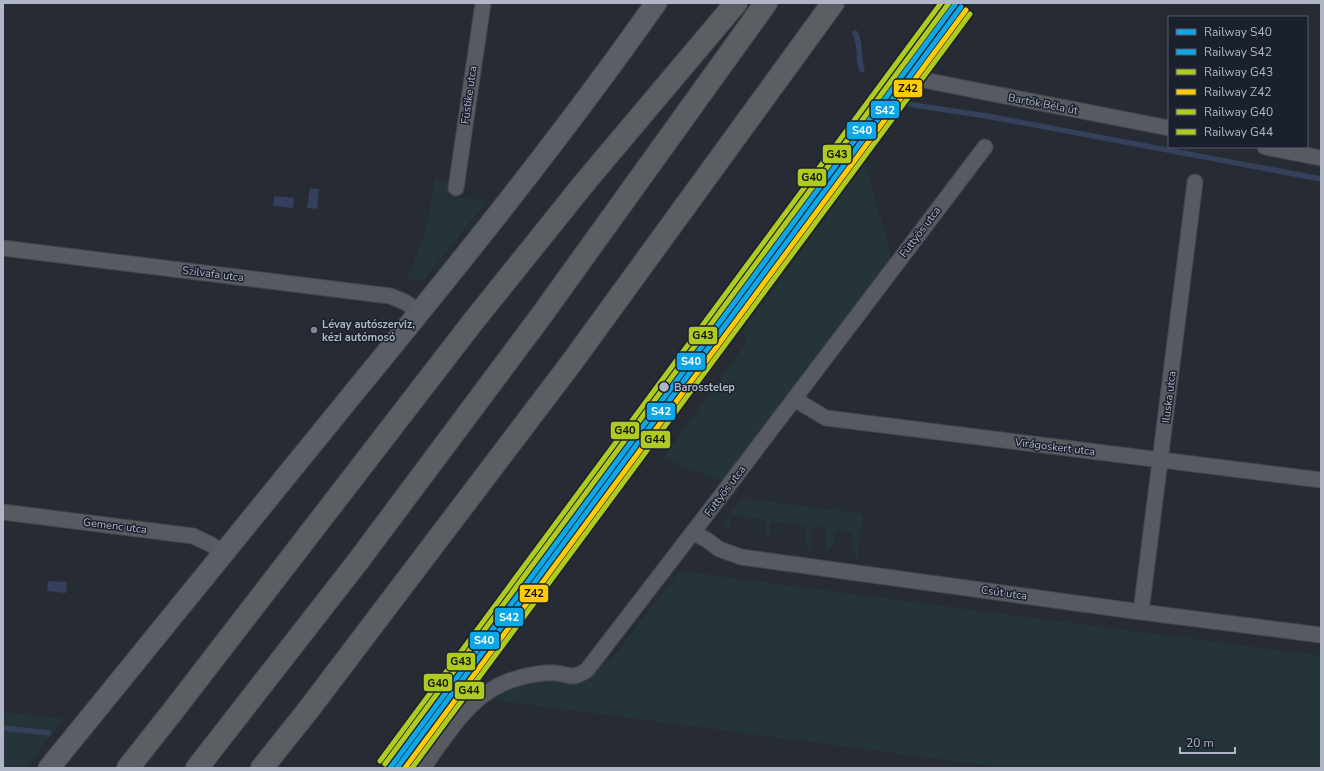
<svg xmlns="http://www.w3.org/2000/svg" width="1324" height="771" font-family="'Nunito Sans',sans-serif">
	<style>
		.green { fill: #243439 }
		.water { fill: #34405c }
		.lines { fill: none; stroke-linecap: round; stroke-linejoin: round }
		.stream { stroke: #34405c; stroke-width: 5.5 }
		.street-casing { stroke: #43464d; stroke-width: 17 }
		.secondary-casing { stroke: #43464d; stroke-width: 23 }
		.highway-casing { stroke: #44474f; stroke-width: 24 }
		.street { stroke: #575a61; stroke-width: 15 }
		.secondary { stroke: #5a5e66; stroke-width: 21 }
		.highway { stroke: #5b5e62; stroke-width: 22 }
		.rail-1-casing { stroke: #1b202e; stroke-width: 8 }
		.rail-2-casing { stroke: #1b202e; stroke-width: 8 }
		.rail-3-casing { stroke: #1b202e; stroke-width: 8 }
		.rail-4-casing { stroke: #1b202e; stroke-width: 8 }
		.rail-5-casing { stroke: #1b202e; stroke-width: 8 }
		.rail-6-casing { stroke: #1b202e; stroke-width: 8 }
		.rail-1 { stroke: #0da6e6; stroke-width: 5 }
		.rail-2 { stroke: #0da6e6; stroke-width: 5 }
		.rail-3 { stroke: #b0cb1f; stroke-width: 5 }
		.rail-4 { stroke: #fecc00; stroke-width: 5 }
		.rail-5 { stroke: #b0cb1f; stroke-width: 5 }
		.rail-6 { stroke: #b0cb1f; stroke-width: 5 }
		.poi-dot { fill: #808592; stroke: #1b202e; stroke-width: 1.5 }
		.stop-dot { fill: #b0b6c5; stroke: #1b202e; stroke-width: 1.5 }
		.labels { text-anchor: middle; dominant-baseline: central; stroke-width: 3; stroke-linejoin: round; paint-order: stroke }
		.street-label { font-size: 11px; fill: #b0b6c5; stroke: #1b202e }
		.poi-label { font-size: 11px; font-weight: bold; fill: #b0b6c5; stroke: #1b202e; text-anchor: start }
		.stop-label { font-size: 11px; font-weight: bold; fill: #b0b6c5; stroke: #1b202e; text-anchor: start }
		.line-badge { stroke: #1b202e; stroke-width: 1.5 }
		.badge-label { font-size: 11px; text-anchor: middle; font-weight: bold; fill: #fff }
		.pale-badge-label { font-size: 11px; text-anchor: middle; font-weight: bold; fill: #111 }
	</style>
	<rect width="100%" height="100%" fill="#272b34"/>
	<path class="green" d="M 866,162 L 892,261 L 723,482 L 663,458 L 747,342 L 743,330 Z
		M 435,178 L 450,180 L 448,196 L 487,201 L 424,280 L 407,279 L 426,231 Z
		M 742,498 L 863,514 L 858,560 L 852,548 L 853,532 L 836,530 L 834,545 L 824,553 L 827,528 L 813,526 L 810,551 L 805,541 L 807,526 L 771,521 L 769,536 L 765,536 L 766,520 L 731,515 L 729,531 L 722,523 Z
		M 679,571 L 1321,656 L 1321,768 L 1006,768 L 494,700 L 512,686 L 612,659 Z
		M 3,712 L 64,719 L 25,768 L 3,768 Z"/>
	<path class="water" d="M 310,188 L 319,189 L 317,209 L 307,208 Z
		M 274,196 L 294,198 L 293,208 L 273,206 Z
		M 48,581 L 67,582 L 66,593 L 47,591 Z"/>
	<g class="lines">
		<path class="stream" d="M 855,33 C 862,45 857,58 862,70
			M 906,102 L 913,105 L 987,116 L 1321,179
			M 3,728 L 49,733"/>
		<defs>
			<path id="street" d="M 918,79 L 1169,128
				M 1265,147 L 1321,158
				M 456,188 L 483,3
				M 3,248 L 390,296 L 405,302 L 419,312
				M 794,399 L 826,418 L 1321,480
				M 3,512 L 193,536 L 210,544 L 223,553
				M 693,532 L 707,540 L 719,549 L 741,557 L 1141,612 L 1321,635
				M 1141,612 L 1195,182
				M 424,768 C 429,758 436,749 443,740 C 468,704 492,680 537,674 C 543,673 549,672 555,673 C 572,674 569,681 587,670 L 720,497 L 985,147"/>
			<path id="secondary" d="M 49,768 C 150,643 251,519 352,395 C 457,267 561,138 656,3"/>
			<path id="highway" d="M 128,768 L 173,711 L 472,323 L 586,181 L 736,3
				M 197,768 L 359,560 L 541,316 L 766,3
				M 262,768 L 309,709 L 572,362 L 833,3"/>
		</defs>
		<use href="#street" class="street-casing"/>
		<use href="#secondary" class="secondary-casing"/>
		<use href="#highway" class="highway-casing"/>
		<use href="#street" class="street"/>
		<use href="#secondary" class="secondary"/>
		<use href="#highway" class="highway"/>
		<defs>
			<path id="rail-1" d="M 390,768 L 956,3"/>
			<path id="rail-2" d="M 397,768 L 961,7"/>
			<path id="rail-3" d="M 385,764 L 949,3"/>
			<path id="rail-4" d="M 405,768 L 966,10"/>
			<path id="rail-5" d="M 380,761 L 941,3"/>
			<path id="rail-6" d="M 412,768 L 970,14"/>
		</defs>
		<use href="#rail-1" class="rail-1-casing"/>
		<use href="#rail-2" class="rail-2-casing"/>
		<use href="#rail-3" class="rail-3-casing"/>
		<use href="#rail-4" class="rail-4-casing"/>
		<use href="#rail-5" class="rail-5-casing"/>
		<use href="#rail-6" class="rail-6-casing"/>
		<use href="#rail-1" class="rail-1"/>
		<use href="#rail-2" class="rail-2"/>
		<use href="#rail-3" class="rail-3"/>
		<use href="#rail-4" class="rail-4"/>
		<use href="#rail-5" class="rail-5"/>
		<use href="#rail-6" class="rail-6"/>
	</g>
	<circle class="poi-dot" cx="314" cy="330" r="4"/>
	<circle class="stop-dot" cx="664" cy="387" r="5.5"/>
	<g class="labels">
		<g class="street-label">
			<text transform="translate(469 95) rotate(-82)">Füstike utca</text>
			<text transform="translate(1043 104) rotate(11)">Bartók Béla út</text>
			<text transform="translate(920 232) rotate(-53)">Füttyös utca</text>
			<text transform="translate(213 274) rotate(7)">Szilvafa utca</text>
			<text transform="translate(1169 397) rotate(-83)">Iluska utca</text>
			<text transform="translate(1055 447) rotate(7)">Virágoskert utca</text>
			<text transform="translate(725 491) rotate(-53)">Füttyös utca</text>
			<text transform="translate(115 526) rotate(7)">Gemenc utca</text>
			<text transform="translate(1004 593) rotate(8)">Csút utca</text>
		</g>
		<g class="poi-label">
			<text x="322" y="324">Lévay autószerviz,<tspan x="322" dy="13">kézi autómosó</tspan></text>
		</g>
		<g class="stop-label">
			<text x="674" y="387">Barosstelep</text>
		</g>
	</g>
	<g class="line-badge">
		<rect x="893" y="79" width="30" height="19" rx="4" fill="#fecc00"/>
		<rect x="870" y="100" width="30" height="19" rx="4" fill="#0da6e6"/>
		<rect x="846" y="121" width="31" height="19" rx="4" fill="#0da6e6"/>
		<rect x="822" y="144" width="30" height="20" rx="4" fill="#b0cb1f"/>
		<rect x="797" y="168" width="30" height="19" rx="4" fill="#b0cb1f"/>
		<rect x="688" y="326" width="30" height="19" rx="4" fill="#b0cb1f"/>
		<rect x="676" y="352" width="30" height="19" rx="4" fill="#0da6e6"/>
		<rect x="646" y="402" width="30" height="19" rx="4" fill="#0da6e6"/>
		<rect x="610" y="421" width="30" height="19" rx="4" fill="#b0cb1f"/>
		<rect x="640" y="430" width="31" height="19" rx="4" fill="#b0cb1f"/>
		<rect x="519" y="584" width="30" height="19" rx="4" fill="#fecc00"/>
		<rect x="494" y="607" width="30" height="20" rx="4" fill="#0da6e6"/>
		<rect x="469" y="631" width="31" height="19" rx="4" fill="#0da6e6"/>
		<rect x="446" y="652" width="30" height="19" rx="4" fill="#b0cb1f"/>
		<rect x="423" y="673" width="30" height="19" rx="4" fill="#b0cb1f"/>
		<rect x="454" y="681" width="31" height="19" rx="4" fill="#b0cb1f"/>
	</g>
	<g class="badge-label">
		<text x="885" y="114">S42</text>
		<text x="862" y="134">S40</text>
		<text x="691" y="365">S40</text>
		<text x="661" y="415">S42</text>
		<text x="509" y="621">S42</text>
		<text x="484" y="644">S40</text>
	</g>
	<g class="pale-badge-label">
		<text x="908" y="92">Z42</text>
		<text x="837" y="158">G43</text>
		<text x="812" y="181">G40</text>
		<text x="703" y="339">G43</text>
		<text x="625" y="434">G40</text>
		<text x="655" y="443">G44</text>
		<text x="534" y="597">Z42</text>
		<text x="461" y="665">G43</text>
		<text x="438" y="687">G40</text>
		<text x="469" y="694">G44</text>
	</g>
	<rect width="1324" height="771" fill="none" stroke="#b0b6c5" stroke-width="8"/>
	<rect x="1168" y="16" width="140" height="132" fill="#1b202e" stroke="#575c6a"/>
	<rect x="1176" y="29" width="20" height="6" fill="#0da6e6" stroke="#575c6a"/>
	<text x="1204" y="36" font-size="12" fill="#b0b6c5">Railway S40</text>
	<rect x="1176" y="49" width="20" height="6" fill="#0da6e6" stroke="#575c6a"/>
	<text x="1204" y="56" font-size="12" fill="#b0b6c5">Railway S42</text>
	<rect x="1176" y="69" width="20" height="6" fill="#b0cb1f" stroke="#575c6a"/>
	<text x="1204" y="76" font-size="12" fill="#b0b6c5">Railway G43</text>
	<rect x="1176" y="89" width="20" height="6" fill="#fecc00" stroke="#575c6a"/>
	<text x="1204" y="96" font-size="12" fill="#b0b6c5">Railway Z42</text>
	<rect x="1176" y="109" width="20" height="6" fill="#b0cb1f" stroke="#575c6a"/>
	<text x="1204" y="116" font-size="12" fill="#b0b6c5">Railway G40</text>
	<rect x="1176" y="129" width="20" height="6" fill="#b0cb1f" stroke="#575c6a"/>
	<text x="1204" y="136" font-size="12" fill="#b0b6c5">Railway G44</text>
	<path d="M1180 747v6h55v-6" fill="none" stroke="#b0b6c5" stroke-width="2"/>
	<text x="1186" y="747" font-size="12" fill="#b0b6c5" stroke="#1b202e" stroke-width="3" paint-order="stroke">20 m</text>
</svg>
